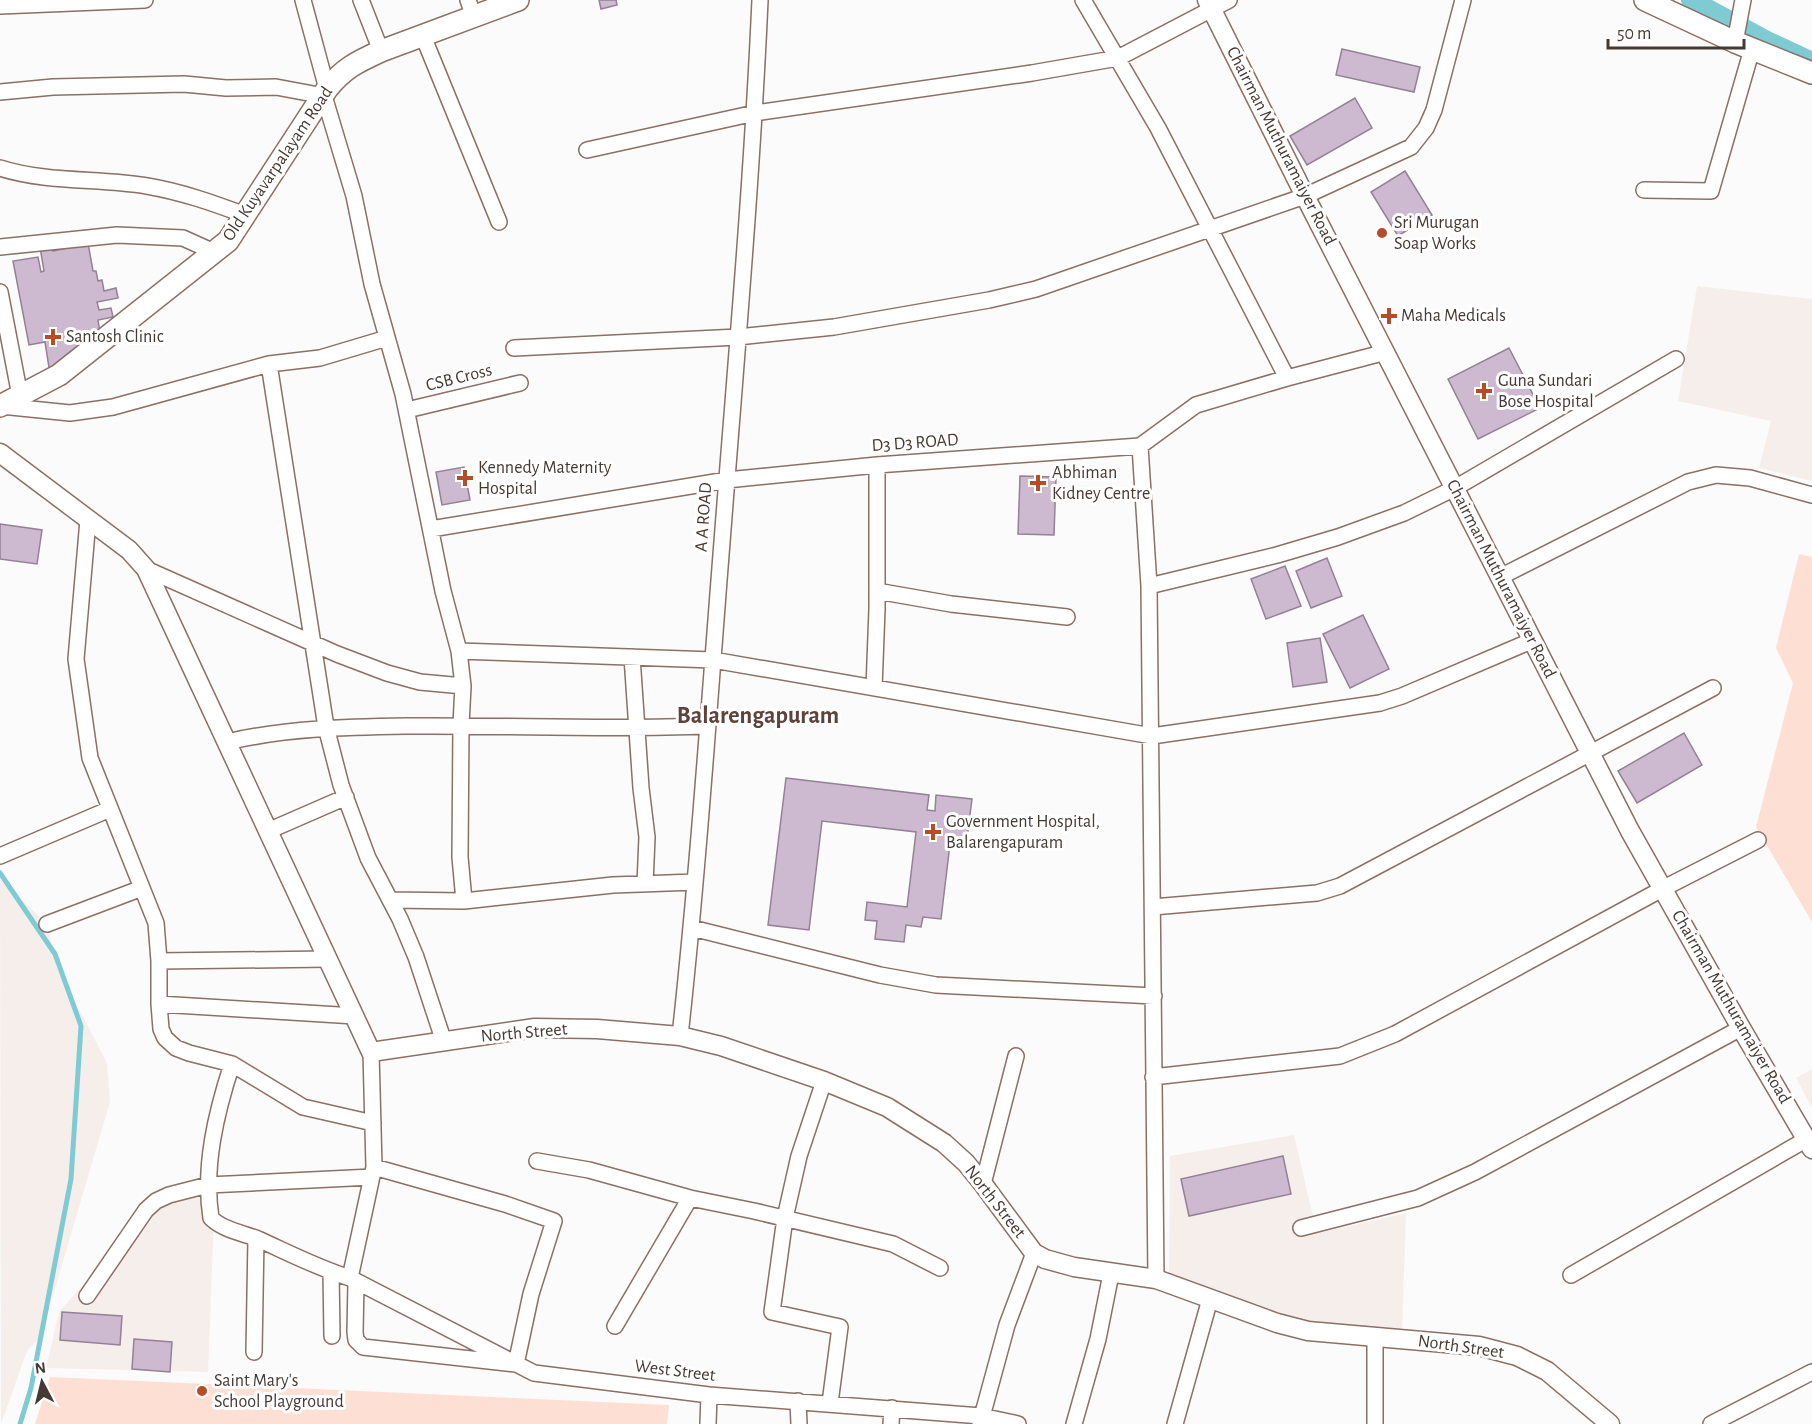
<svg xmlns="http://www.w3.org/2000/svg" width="1812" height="1424" font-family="'Alegreya Sans',sans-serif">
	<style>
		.built { fill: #f6eeeb }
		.green { fill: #fedfd4 }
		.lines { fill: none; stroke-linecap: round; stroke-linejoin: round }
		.stream { stroke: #7fcbd3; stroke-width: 5 }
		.canal { stroke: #7fcbd3; stroke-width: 20 }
		.building { fill: #cdbad0; stroke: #948196; stroke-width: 1.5 }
		.minor-casing { stroke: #8a7066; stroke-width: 18 }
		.tertiary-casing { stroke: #8a7066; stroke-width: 21 }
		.secondary-casing { stroke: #8a7066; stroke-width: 24 }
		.minor { stroke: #fff; stroke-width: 15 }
		.tertiary { stroke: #fff; stroke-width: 18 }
		.secondary { stroke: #fff; stroke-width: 21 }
		.poi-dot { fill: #b44d28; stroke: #fff; stroke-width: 2 }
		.labels { text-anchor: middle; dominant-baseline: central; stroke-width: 6; stroke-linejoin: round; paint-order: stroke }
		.street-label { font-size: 18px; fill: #453934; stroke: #fff }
		.poi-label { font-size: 18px; fill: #453934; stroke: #fff; text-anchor: start }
		.district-label { font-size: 24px; font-weight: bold; fill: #5d443b; stroke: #fff }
	</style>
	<rect width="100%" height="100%" fill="#fbfbfb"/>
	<path class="built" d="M 1697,286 L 1812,299 L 1812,481 L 1759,468 L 1771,421 L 1678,401 Z
		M 0,879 L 47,924 L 57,967 L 107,1063 L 110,1102 L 41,1336 L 27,1351 L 1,1424 Z
		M 1812,1069 L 1812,1108 L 1796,1078 Z
		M 1294,1135 L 1312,1212 L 1319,1233 L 1406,1213 L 1402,1332 L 1298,1320 L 1176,1283 L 1169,1271 L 1170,1156 Z
		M 215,1192 L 208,1372 L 46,1368 L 59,1312 L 146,1215 L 158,1205 L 184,1195 Z"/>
	<path class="green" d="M 1799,554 L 1812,557 L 1812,922 L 1756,827 L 1793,683 L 1776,648 Z
		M 50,1377 L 669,1405 L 667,1424 L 35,1424 Z"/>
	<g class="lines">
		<path class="stream" d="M 0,873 L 55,954 L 81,1026 L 71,1179 L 31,1388 L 20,1424"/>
		<path class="canal" d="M 1691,0 L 1767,41 L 1812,62"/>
	</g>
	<path class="building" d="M 599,0 L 616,0 L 617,5 L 601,9 Z
		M 1342,49 L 1420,67 L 1414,92 L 1336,75 Z
		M 1355,98 L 1372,128 L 1307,165 L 1290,136 Z
		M 1405,171 L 1432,215 L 1398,236 L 1371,192 Z
		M 88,243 L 93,271 L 96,271 L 98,281 L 102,280 L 104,291 L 116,288 L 118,298 L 97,302 L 99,310 L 111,308 L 113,317 L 98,320 L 100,333 L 91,334 L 92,347 L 50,374 L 45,342 L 29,345 L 13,261 L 38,257 L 41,272 L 44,271 L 40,247 L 52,245 L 53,251 Z
		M 1509,348 L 1540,408 L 1478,439 L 1448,379 Z
		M 464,467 L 470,500 L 442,505 L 436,472 Z
		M 1020,476 L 1056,477 L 1054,535 L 1018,534 Z
		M 0,524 L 42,530 L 37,564 L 0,559 Z
		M 1327,558 L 1342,596 L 1311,608 L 1296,571 Z
		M 1285,566 L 1301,606 L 1266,619 L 1251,579 Z
		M 1363,615 L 1389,669 L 1350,688 L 1323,634 Z
		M 1320,638 L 1327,682 L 1293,687 L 1287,643 Z
		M 1684,733 L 1702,765 L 1637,803 L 1618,771 Z
		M 786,778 L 929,795 L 927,810 L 935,811 L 936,795 L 972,799 L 966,846 L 950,844 L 941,919 L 923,917 L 921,927 L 906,925 L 904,942 L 875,939 L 877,921 L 865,920 L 867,902 L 907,907 L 916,832 L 822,821 L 809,930 L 768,925 Z
		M 1283,1156 L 1291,1194 L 1189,1216 L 1181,1179 Z
		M 62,1312 L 122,1316 L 120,1345 L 60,1340 Z
		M 134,1339 L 172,1342 L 170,1372 L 132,1369 Z"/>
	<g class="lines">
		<defs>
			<path id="minor" d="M 303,0 L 327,89
				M 361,0 L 381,51
				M 468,0 L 474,17
				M 1083,0 L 1158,128 L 1287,378
				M 0,6 L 145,0
				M 423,36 L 499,222
				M 1735,42 L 1743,0
				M 0,92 L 53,87 L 184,84 L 226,88 L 276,87 L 324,96 L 354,196 L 372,284 L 403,394 L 443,591 L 459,651 L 463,686 L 461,725 L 460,857 L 464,901
				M 587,150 L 755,113 L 1032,73 L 1118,58 L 1229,0
				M 0,168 C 47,183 99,178 147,186 C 182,192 213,203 245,215
				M 1644,190 L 1711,191 L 1752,49
				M 0,247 L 117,235 L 183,238 L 214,252
				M 0,292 L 20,396
				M 387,338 L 320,358 L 269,364 L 326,727 L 341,785 L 368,858 L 400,919 L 416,957 L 444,1042
				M 514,348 L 738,337 L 834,327 L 989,300 L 1036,289 L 1305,196 L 1411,147 L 1426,128 L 1434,110 L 1463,0
				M 1,406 L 70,413 L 113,407 L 269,364
				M 407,410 L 520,383
				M 1140,446 L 1149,586 L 1156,1279
				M 88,520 L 76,659 L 90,758 L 156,923 L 159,961 L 159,1004 L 161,1029 L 165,1038 L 176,1048 L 189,1053 L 232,1064 L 303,1107 L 373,1123
				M 431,529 L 727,480 L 877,465 L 1140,446 L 1196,405 L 1287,378 L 1386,352
				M 146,569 L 337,654 L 387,673 L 420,682 L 463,686
				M 1500,577 L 1688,482 L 1716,475 L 1750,478 L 1812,495
				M 1149,586 L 1277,555 L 1338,537 L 1404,513 L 1455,488 L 1676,359
				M 877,591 L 951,604 L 1067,617
				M 459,651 L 713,660 L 1152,736 L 1380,703 L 1402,696 L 1531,641
				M 632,657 L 641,788 L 647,837 L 645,884
				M 874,688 L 877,609 L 877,465
				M 227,742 C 287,728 346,727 407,726 C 508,725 607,730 707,726
				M 268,831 L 346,797
				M 0,856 L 110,809
				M 391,900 L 464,901 L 613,885 L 695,882
				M 1153,907 L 1317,893 L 1340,886 L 1713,688
				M 47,924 L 142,888
				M 692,928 L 880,975 L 936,985 L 1154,996
				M 159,961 L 328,959
				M 159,1004 L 355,1016
				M 680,1036 C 698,872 709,707 722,542 C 736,361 752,181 760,0
				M 232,1064 C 216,1113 203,1167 211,1218 C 223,1230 243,1233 258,1239 C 289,1253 318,1268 350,1278 L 534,1373 L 709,1395 L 981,1416 L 1018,1424
				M 1153,1077 L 1340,1056 L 1395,1034 L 1664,888 L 1758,840
				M 824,1081 L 799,1156 L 785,1218 L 772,1312 L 840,1327 L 830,1403
				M 537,1161 L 589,1170 L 690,1198 L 754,1211 L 893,1244 L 940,1268
				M 983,1184 L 1016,1056
				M 1301,1228 L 1418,1198 L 1475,1172 L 1741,1028
				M 331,1272 L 332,1336
				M 1571,1275 L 1807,1139
				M 350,1278 L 374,1167 L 371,1052
				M 356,1282 L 355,1332 L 356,1340 L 363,1347 L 516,1364 L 531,1294 L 554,1221 L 505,1204 L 374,1167
				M 87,1296 L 146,1210 L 156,1201 L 169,1195 L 208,1185 L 372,1177
				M 615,1326 L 690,1198
				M 254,1352 L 256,1238
				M 798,1401 L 799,1424
				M 708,1424 L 709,1395
				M 891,1424 L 892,1408
				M 980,1424 L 1007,1325 L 1034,1253
				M 1074,1424 L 1098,1339 L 1111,1274
				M 1175,1424 L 1210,1299
				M 1375,1424 L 1375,1337
				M 1711,1424 L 1812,1372"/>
			<path id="tertiary" d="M 1207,0 L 1305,196 L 1630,831 L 1741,1028 L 1812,1149
				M 0,453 L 129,550 L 146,569 L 371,1052 L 535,1028 L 597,1029 L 680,1036 L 721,1046 L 824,1081 L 887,1107 L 944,1143 L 966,1163 L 983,1184 L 1034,1253 L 1045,1259 L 1074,1267 L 1156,1279 L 1277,1323 L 1308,1331 L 1479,1346 L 1517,1356 L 1547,1371 L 1610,1424"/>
			<path id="secondary" d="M 1645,0 L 1735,42 L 1812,73
				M 0,406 L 59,375 L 228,241 L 327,89 C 344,68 357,62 381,51 L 518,0"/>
		</defs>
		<use href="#minor" class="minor-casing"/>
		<use href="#tertiary" class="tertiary-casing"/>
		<use href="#secondary" class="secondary-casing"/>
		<use href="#minor" class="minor"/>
		<use href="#tertiary" class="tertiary"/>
		<use href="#secondary" class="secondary"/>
	</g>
	<g class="poi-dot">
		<circle cx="1382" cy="233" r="6"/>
		<path d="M1386 307h6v6h6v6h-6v6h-6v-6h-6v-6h6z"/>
		<path d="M50 328h6v6h6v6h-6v6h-6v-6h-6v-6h6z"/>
		<path d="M1481 382h6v6h6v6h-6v6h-6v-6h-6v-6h6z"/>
		<path d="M462 469h6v6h6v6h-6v6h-6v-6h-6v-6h6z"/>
		<path d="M1035 474h6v6h6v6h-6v6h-6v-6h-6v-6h6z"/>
		<path d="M930 823h6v6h6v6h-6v6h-6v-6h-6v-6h6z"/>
		<circle cx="202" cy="1391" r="6"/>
	</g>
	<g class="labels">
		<g class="street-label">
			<text transform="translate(1281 146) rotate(63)">Chairman Muthuramaiyer Road</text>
			<text transform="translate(278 164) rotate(-56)">Old Kuyavarpalayam Road</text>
			<text transform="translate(459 378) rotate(-14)">CSB Cross</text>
			<text transform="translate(915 443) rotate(-4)">D3 D3 ROAD</text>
			<text transform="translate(704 517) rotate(-86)">A A ROAD</text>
			<text transform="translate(1501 579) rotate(63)">Chairman Muthuramaiyer Road</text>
			<text transform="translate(1731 1007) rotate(60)">Chairman Muthuramaiyer Road</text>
			<text transform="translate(524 1033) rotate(-5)">North Street</text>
			<text transform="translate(995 1202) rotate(52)">North Street</text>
			<text transform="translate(1461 1347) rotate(8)">North Street</text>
			<text transform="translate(675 1371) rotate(7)">West Street</text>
		</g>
		<g class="poi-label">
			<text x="1394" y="223">Sri Murugan<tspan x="1394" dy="21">Soap Works</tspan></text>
			<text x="1401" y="316">Maha Medicals</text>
			<text x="66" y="337">Santosh Clinic</text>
			<text x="1498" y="381">Guna Sundari<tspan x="1498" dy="21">Bose Hospital</tspan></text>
			<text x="478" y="468">Kennedy Maternity<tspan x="478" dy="21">Hospital</tspan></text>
			<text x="1052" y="473">Abhiman<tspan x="1052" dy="21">Kidney Centre</tspan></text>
			<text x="946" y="822">Government Hospital,<tspan x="946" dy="21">Balarengapuram</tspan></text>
			<text x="214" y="1381">Saint Mary's<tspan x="214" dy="21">School Playground</tspan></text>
		</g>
		<g class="district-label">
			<text x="758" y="716">Balarengapuram</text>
		</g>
	</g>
	<g transform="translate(42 1382) rotate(353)" stroke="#ffffff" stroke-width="4.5" paint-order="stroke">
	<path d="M0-4.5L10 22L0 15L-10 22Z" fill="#453934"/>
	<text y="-9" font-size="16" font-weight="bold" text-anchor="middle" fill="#453934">N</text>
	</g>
	<path d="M1608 39v9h136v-9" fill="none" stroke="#453934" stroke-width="3"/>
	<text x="1617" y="39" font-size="18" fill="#453934" stroke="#ffffff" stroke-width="4.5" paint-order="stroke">50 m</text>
</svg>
